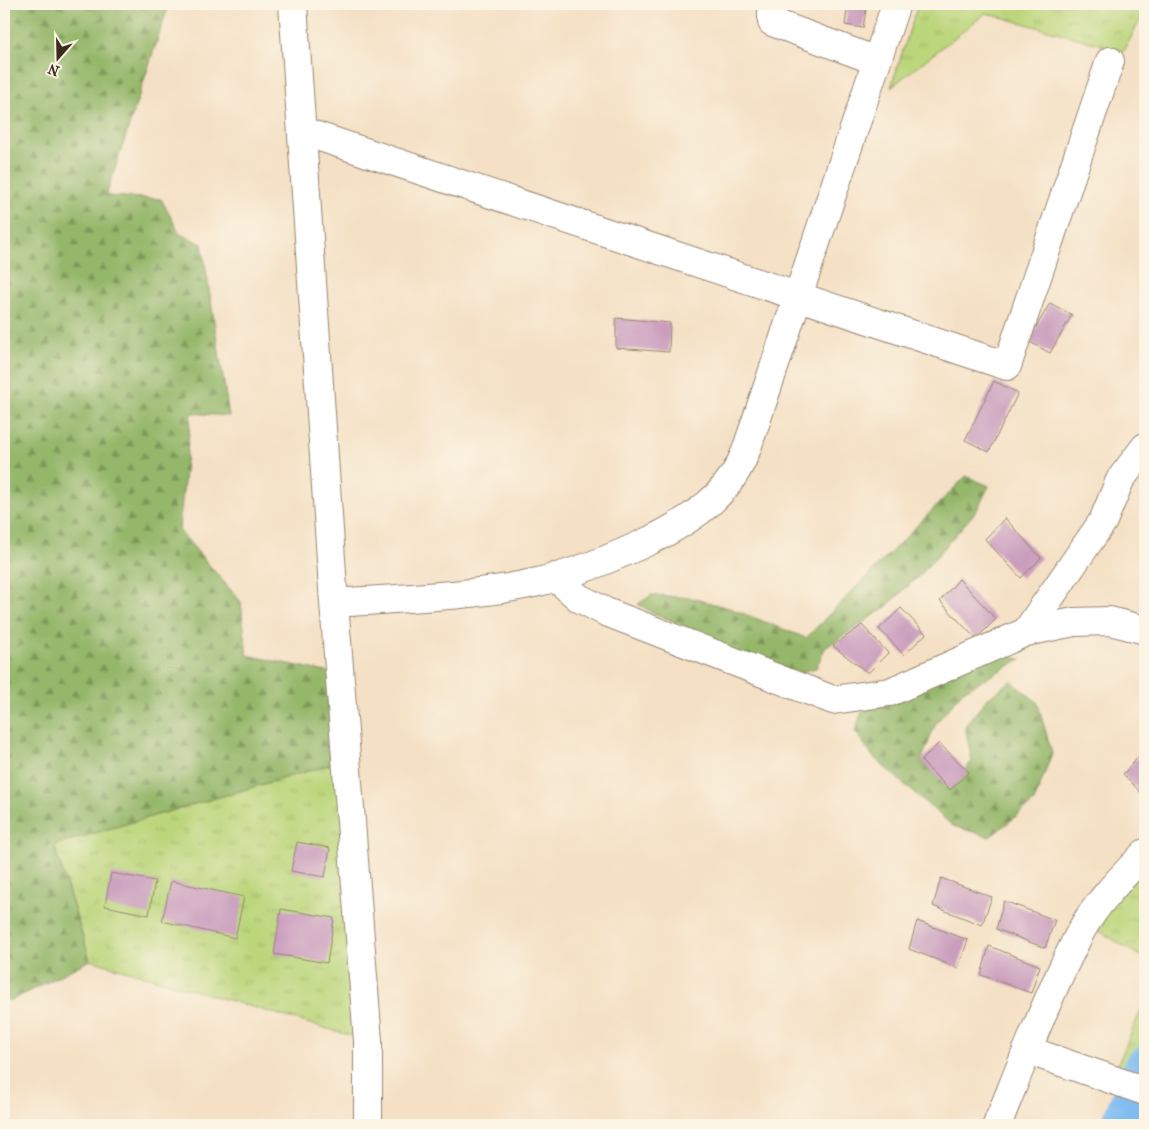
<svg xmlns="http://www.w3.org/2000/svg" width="1149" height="1129" font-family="'IM FELL French Canon',serif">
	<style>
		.grass { fill: url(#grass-tufts); stroke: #7c804c }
		.forest { fill: url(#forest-firs); stroke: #687044 }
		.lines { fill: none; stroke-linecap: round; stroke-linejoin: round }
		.river { stroke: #80bbf2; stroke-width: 42 }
		.building { fill: #c99cbd }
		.minor-casing { stroke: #988571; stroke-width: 30 }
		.minor { stroke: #fff; stroke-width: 28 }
	</style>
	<defs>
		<pattern id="grass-tufts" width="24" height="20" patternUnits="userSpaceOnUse" patternTransform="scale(1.25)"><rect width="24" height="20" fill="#bcd67b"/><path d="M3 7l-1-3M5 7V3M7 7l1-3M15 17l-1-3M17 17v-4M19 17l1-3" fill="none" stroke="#a2b86a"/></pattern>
		<pattern id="forest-firs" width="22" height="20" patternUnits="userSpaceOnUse" patternTransform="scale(1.25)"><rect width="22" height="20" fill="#95b76b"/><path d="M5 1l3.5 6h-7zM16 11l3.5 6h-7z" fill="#7b9557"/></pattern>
	</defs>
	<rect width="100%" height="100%" fill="#fcf5e5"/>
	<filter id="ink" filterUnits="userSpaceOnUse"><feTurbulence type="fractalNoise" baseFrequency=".02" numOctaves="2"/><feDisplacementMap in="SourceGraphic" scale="10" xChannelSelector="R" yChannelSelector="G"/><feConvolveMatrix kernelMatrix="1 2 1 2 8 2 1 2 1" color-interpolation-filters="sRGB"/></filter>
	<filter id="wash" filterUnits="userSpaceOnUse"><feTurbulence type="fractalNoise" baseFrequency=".0096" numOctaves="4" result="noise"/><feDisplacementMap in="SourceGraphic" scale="20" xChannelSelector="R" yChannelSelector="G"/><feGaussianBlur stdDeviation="1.12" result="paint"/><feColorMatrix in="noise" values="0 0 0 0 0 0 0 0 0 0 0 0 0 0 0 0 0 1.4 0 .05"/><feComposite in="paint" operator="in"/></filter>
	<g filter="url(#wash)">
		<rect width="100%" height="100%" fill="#f4e0c4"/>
		<path class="grass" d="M 918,4 L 1145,4 L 1145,10 L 1124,51 L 986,13 L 891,87 Z
			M 346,760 L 359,1038 L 90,960 L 54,845 Z
			M 1145,858 L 1145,959 L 1086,923 Z
			M 1145,1001 L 1145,1089 L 1114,1073 Z"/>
		<path class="forest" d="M 4,4 L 169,4 L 106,196 L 161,199 L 180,234 L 202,244 L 229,416 L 191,413 L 179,530 L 241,602 L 247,655 L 340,675 L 346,760 L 54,845 L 90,960 L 12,1000 L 4,1000 Z
			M 966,476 L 989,486 L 977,510 L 921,574 L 886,607 L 825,648 L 816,668 L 777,678 L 741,664 L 687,627 L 651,612 L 638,604 L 652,595 L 692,598 L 729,608 L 806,638 Z
			M 997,654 L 1021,659 L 963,691 L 936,723 L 921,761 L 951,790 L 972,761 L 965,726 L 987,699 L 1011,681 L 1037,702 L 1052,753 L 1034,802 L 990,837 L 953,826 L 874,758 L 855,731 L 862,712 L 921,678 Z"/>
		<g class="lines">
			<path class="river" d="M 1122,1125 L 1145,1067"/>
		</g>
		<g id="blocks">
			<path class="building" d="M 848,4 L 867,4 L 863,28 L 845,25 Z
				M 1050,303 L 1072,315 L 1050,353 L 1028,341 Z
				M 616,318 L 670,323 L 669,352 L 616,348 Z
				M 994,381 L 1018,393 L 989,452 L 965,440 Z
				M 1005,518 L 1041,558 L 1021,578 L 985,539 Z
				M 959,579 L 996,619 L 976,639 L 940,601 Z
				M 901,608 L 926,634 L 904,655 L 879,629 Z
				M 862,625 L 888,653 L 868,673 L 833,646 Z
				M 939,743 L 969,772 L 950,790 L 921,761 Z
				M 1143,752 L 1145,755 L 1145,797 L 1123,774 Z
				M 297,842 L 330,848 L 325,877 L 291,871 Z
				M 111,873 L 155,881 L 149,915 L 105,906 Z
				M 941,878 L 992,897 L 982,925 L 933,906 Z
				M 171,881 L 244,897 L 235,938 L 162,921 Z
				M 1004,901 L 1055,920 L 1045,948 L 996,929 Z
				M 281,909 L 334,918 L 327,963 L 274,954 Z
				M 917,921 L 968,940 L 958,968 L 909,949 Z
				M 989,946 L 1040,966 L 1031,993 L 981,975 Z"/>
		</g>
	</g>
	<g filter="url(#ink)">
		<use href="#blocks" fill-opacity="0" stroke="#988571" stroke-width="1"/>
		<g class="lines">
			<defs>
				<path id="minor" d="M 293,4 L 334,603 L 368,1041 L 368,1125
					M 772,4 L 772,22 L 877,61
					M 302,131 L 1007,366 L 1110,61
					M 555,577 L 579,598 L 606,612 L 833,700 L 890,692 L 1026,632 L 1074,622 L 1110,621 L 1145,630
					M 334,603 C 401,598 472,597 538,582 C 577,573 615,557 651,540 C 693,519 731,494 747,448 L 896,4
					M 1026,632 L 1103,521 L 1120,480 L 1145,447
					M 1027,1050 L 1145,1091
					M 997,1125 C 1023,1061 1050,990 1082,929 C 1098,901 1123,876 1145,853"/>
			</defs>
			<use href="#minor" class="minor-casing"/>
			<use href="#minor" class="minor"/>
		</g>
	</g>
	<rect width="1149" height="1129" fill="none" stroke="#fcf5e5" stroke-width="20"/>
	<g transform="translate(58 58) rotate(200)" stroke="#fcf5e5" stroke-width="4" paint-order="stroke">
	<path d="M0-4L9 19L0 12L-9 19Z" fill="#3b2a1e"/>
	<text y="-8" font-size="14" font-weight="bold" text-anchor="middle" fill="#3b2a1e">N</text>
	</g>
</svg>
